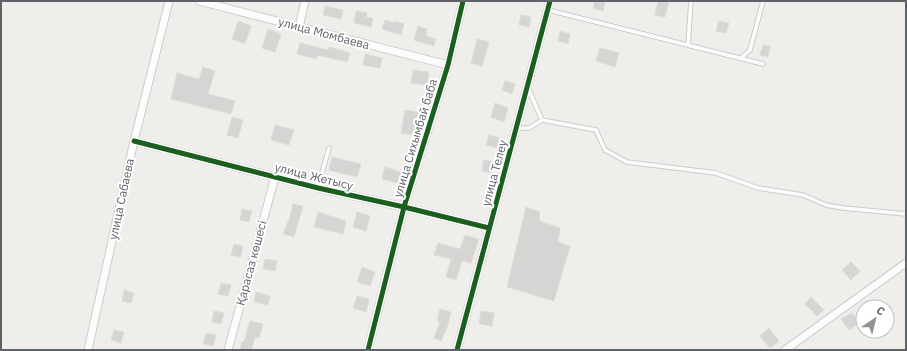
<svg xmlns="http://www.w3.org/2000/svg" width="907" height="351" font-family="'IBM Plex Sans',sans-serif">
	<style>
		.building { fill: #d6d5d3; stroke: #deddd9 }
		.lines { fill: none; stroke-linecap: round; stroke-linejoin: round }
		.lane-casing { stroke: #cbcccc; stroke-width: 5.5 }
		.street-casing { stroke: #cbcccc; stroke-width: 9 }
		.lane { stroke: #fdfcfc; stroke-width: 3.5 }
		.street { stroke: #fdfcfc; stroke-width: 7 }
		.cycleway-casing { stroke: #fff; stroke-width: 8 }
		.cycleway { stroke: #1b5e20; stroke-width: 5 }
		.labels { text-anchor: middle; dominant-baseline: central; stroke-width: 4; stroke-linejoin: round; paint-order: stroke }
		.street-label { font-size: 12px; fill: #5f6368; stroke: #fff }
	</style>
	<rect width="100%" height="100%" fill="#efeeea"/>
	<path class="building" d="M 595,1 L 605,1 L 603,11 L 593,8 Z
		M 658,1 L 669,1 L 665,17 L 655,15 Z
		M 325,6 L 343,10 L 341,19 L 323,15 Z
		M 356,11 L 367,13 L 366,17 L 373,18 L 371,27 L 354,23 Z
		M 521,15 L 531,17 L 529,27 L 519,25 Z
		M 385,20 L 395,23 L 396,21 L 404,24 L 401,35 L 382,29 Z
		M 238,21 L 251,26 L 245,44 L 232,39 Z
		M 719,21 L 729,23 L 726,33 L 716,31 Z
		M 418,26 L 427,29 L 426,36 L 436,39 L 434,46 L 414,40 Z
		M 268,29 L 281,34 L 275,52 L 262,48 Z
		M 560,31 L 570,34 L 568,44 L 558,41 Z
		M 477,39 L 489,42 L 482,66 L 471,63 Z
		M 300,43 L 328,50 L 329,47 L 350,53 L 347,62 L 317,55 L 317,59 L 297,54 Z
		M 763,45 L 770,46 L 768,57 L 760,55 Z
		M 600,48 L 619,53 L 615,67 L 596,61 Z
		M 365,54 L 382,58 L 380,68 L 363,65 Z
		M 203,67 L 215,71 L 208,94 L 235,101 L 231,114 L 171,99 L 177,73 L 199,79 Z
		M 413,70 L 429,72 L 427,85 L 411,83 Z
		M 505,81 L 515,84 L 512,94 L 502,90 Z
		M 495,103 L 508,108 L 504,122 L 491,117 Z
		M 405,110 L 419,112 L 415,135 L 401,133 Z
		M 232,117 L 243,120 L 238,138 L 227,135 Z
		M 275,125 L 294,130 L 289,145 L 271,140 Z
		M 489,135 L 500,138 L 497,148 L 486,145 Z
		M 332,157 L 361,164 L 357,177 L 329,170 Z
		M 484,160 L 495,162 L 492,173 L 482,171 Z
		M 385,167 L 404,173 L 401,184 L 382,179 Z
		M 293,204 L 303,206 L 294,237 L 283,234 L 288,221 L 289,221 Z
		M 526,207 L 540,212 L 539,221 L 560,228 L 558,242 L 570,246 L 554,301 L 507,287 Z
		M 242,209 L 252,211 L 249,222 L 240,220 Z
		M 318,212 L 346,221 L 343,234 L 314,227 Z
		M 357,212 L 370,216 L 366,231 L 353,227 Z
		M 465,235 L 479,239 L 471,263 L 462,261 L 456,280 L 446,277 L 451,259 L 434,255 L 438,243 L 460,249 Z
		M 234,244 L 243,246 L 241,257 L 231,255 Z
		M 265,259 L 277,261 L 275,271 L 263,269 Z
		M 851,262 L 860,271 L 851,280 L 842,270 Z
		M 362,267 L 375,272 L 370,286 L 357,282 Z
		M 221,283 L 231,285 L 228,296 L 218,294 Z
		M 124,290 L 134,293 L 131,303 L 122,301 Z
		M 256,292 L 270,296 L 268,305 L 254,302 Z
		M 357,296 L 369,299 L 366,312 L 353,308 Z
		M 811,297 L 824,310 L 817,316 L 805,304 Z
		M 440,309 L 451,312 L 447,328 L 441,341 L 434,338 L 440,322 L 437,321 Z
		M 214,311 L 224,313 L 221,324 L 212,322 Z
		M 481,311 L 494,313 L 492,326 L 479,324 Z
		M 852,313 L 859,323 L 849,330 L 841,319 Z
		M 250,321 L 263,324 L 259,338 L 255,337 L 251,350 L 240,350 L 242,342 L 244,342 Z
		M 769,328 L 779,341 L 770,348 L 760,336 Z
		M 114,330 L 124,332 L 121,343 L 111,340 Z
		M 206,333 L 216,335 L 213,346 L 203,344 Z"/>
	<g class="lines">
		<defs>
			<path id="lane" d="M 548,10 L 763,64
				M 688,45 L 691,1
				M 741,58 L 750,50 L 763,1
				M 528,88 L 542,120 L 596,130 L 605,150 L 627,162 L 716,173 L 758,188 L 803,195 L 826,205 L 843,208 L 906,214
				M 516,128 L 529,128 L 542,120
				M 318,187 L 329,148"/>
			<path id="street" d="M 199,1 L 448,65
				M 299,27 L 305,1
				M 134,141 L 318,188 L 404,207 L 489,228
				M 88,350 L 134,141 L 169,1
				M 228,350 L 275,177
				M 368,350 L 404,207 L 448,65 L 463,1
				M 457,350 L 550,1
				M 785,350 L 906,263"/>
		</defs>
		<use href="#lane" class="lane-casing"/>
		<use href="#street" class="street-casing"/>
		<use href="#lane" class="lane"/>
		<use href="#street" class="street"/>
		<defs>
			<path id="cycleway" d="M 134,141 L 318,188 L 404,207 L 489,228
				M 368,350 L 404,207 L 448,65 L 463,1
				M 457,350 L 550,1"/>
		</defs>
		<use href="#cycleway" class="cycleway-casing"/>
		<use href="#cycleway" class="cycleway"/>
	</g>
	<g class="labels">
		<g class="street-label">
			<text transform="translate(324 33) rotate(15)">улица Момбаева</text>
			<text transform="translate(415 138) rotate(-73)">улица Сихымбай баба</text>
			<text transform="translate(494 173) rotate(-75)">улица Телеу</text>
			<text transform="translate(314 176) rotate(14)">улица Жетысу</text>
			<text transform="translate(121 199) rotate(-78)">улица Сабаева</text>
			<text transform="translate(251 263) rotate(-75)">Қарасаз көшесі</text>
		</g>
	</g>
	<rect width="907" height="351" fill="none" stroke="#5f6368" stroke-width="4"/>
	<g transform="translate(875 319) rotate(35)"><circle r="19" fill="#ffffff" stroke="#bfc1c3"/>
	<path d="M0-3L7 15L0 10L-7 15Z" fill="#919496"/>
	<text y="-6" font-size="11" font-weight="bold" text-anchor="middle" fill="#5f6368">С</text>
	</g>
</svg>
